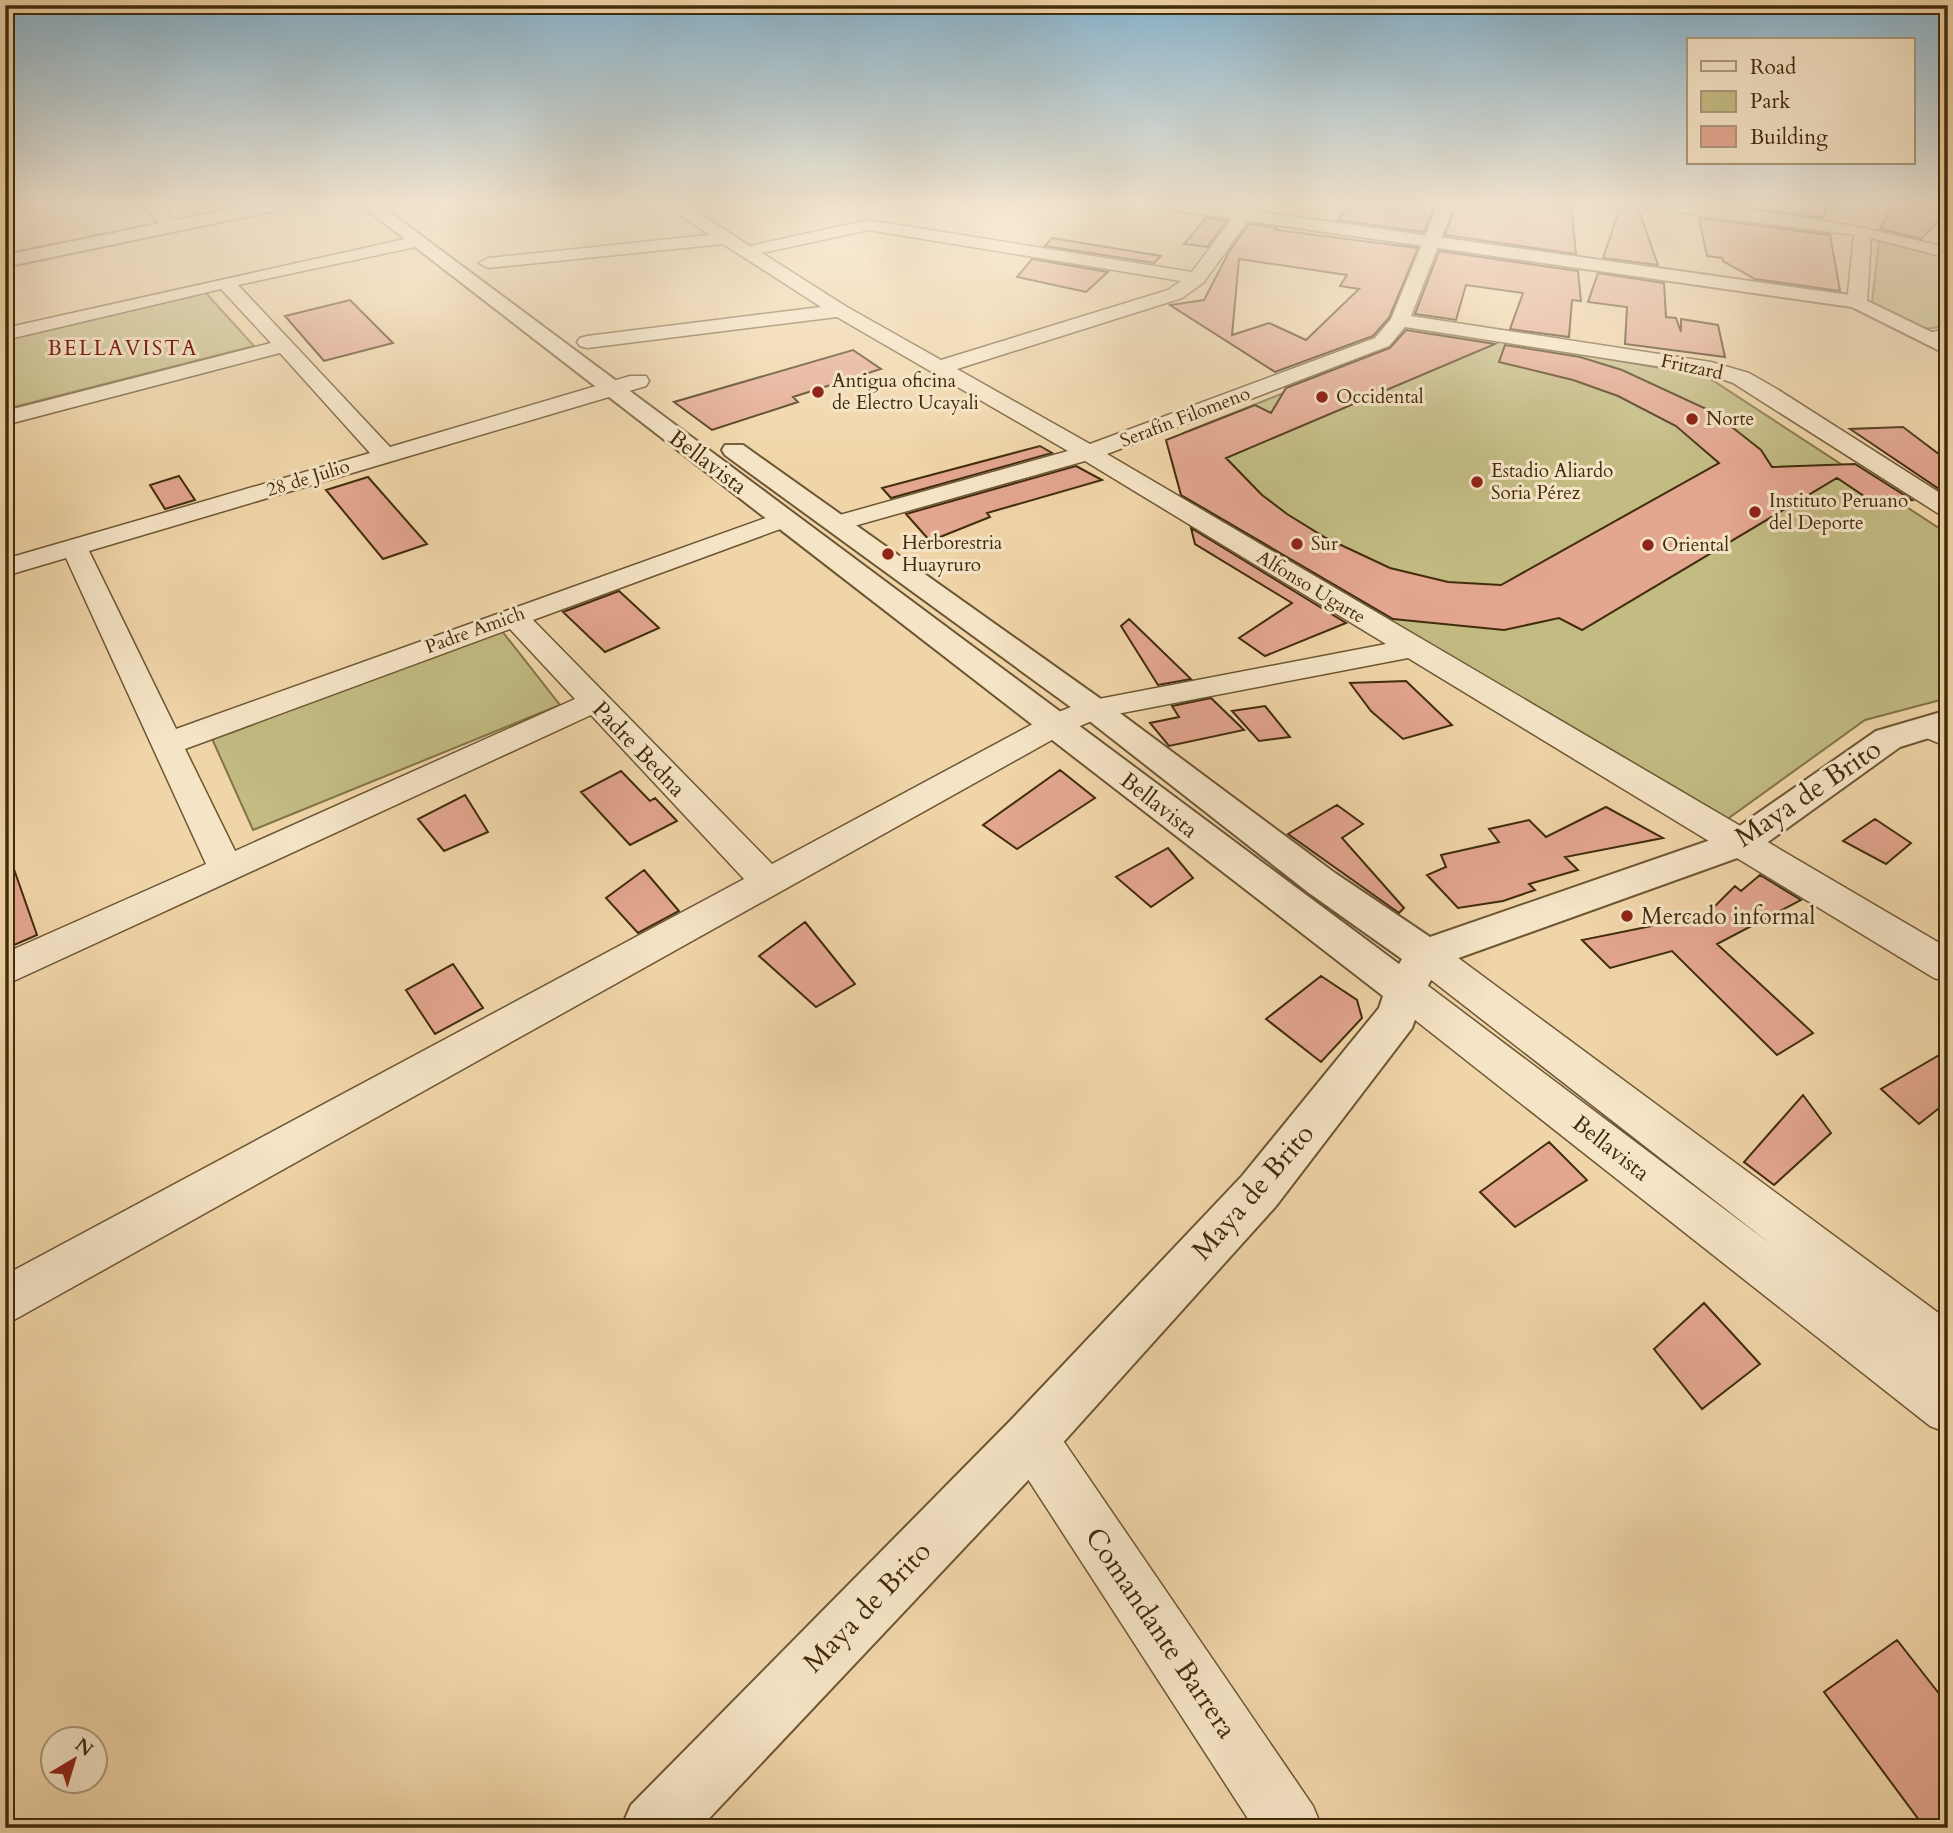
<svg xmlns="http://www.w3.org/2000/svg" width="1953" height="1833" font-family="Cardo,serif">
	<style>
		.green { fill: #c2bb82; stroke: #827447; stroke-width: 2 }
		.building { fill: #e3a68f; stroke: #412c0c; stroke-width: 2; fill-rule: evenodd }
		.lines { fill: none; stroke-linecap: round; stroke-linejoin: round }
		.minor-casing { stroke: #6d5633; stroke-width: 3 }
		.tertiary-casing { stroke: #6d5633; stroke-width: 4 }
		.minor { fill: #f5e4c6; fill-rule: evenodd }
		.tertiary { fill: #f5e4c6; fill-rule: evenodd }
		.poi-dot { fill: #8f2418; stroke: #f5e4c6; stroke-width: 2.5 }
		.labels { text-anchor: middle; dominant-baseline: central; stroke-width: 6; stroke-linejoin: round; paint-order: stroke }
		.far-street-label { font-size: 19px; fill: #412c0c; stroke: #f5e4c6 }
		.far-poi-label { font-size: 19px; fill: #412c0c; stroke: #f5e4c6; text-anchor: start }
		.far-neighbourhood-label { font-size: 21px; letter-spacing: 2px; fill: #7a1f14; stroke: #f5e4c6 }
		.street-label { font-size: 23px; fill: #412c0c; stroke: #f5e4c6 }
		.poi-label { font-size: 23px; fill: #412c0c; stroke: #f5e4c6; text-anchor: start }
		.near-street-label { font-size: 28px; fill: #412c0c; stroke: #f5e4c6 }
	</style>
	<rect width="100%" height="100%" fill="#f0d5a8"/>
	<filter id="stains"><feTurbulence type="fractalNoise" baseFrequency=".00286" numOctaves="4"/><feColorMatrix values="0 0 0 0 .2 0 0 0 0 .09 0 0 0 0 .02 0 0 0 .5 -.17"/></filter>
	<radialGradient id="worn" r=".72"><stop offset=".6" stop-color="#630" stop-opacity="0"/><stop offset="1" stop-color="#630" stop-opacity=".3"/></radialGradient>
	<path class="green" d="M 1879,240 L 1948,257 L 1948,326 L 1923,329 L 1872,302 Z
		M 205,292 L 254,346 L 14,407 L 5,390 L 5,338 Z
		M 1442,330 L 1706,376 L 1948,534 L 1948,698 L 1865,720 L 1726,820 L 1264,549 C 1218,520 1195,509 1171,458 L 1183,433 Z
		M 498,626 L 560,705 L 253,830 L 209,732 Z"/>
	<path class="building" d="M 1349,205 L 1435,205 L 1424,232 L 1338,220 Z
		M 1456,205 L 1571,205 L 1576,254 L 1445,235 Z
		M 1621,205 L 1637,205 L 1658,265 L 1603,258 Z
		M 1723,205 L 1827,205 L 1823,218 Z
		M 1893,205 L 1948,205 L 1948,211 L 1921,239 L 1880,229 Z
		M 1206,218 L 1227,221 L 1207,247 L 1184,244 Z
		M 1699,218 L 1830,235 L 1840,291 L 1755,279 L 1723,261 L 1722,258 L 1707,256 Z
		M 1249,224 L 1277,228 L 1276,230 L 1418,248 L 1389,318 L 1373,336 L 1275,372 L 1170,305 L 1204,300 L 1230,250 ZM 1239,259 L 1347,275 L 1340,286 L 1359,289 L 1306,340 L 1269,323 L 1232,335 Z
		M 1052,238 L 1070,241 L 1161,256 L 1154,263 L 1045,246 Z
		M 1439,251 L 1578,271 L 1581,301 L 1572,300 L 1569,337 L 1510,329 L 1523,293 L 1466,285 L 1456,320 L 1415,314 Z
		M 1032,259 L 1108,272 L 1086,292 L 1017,277 Z
		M 1598,273 L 1664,283 L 1666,317 L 1676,318 L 1681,332 L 1681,319 L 1718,325 L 1725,357 L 1625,344 L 1627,307 L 1588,302 Z
		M 350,300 L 393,343 L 324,361 L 285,316 Z
		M 1406,330 L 1495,344 L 1226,458 L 1262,495 L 1287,514 L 1326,538 L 1390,568 L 1448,582 L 1501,585 L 1719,463 L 1676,426 L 1618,396 L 1573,380 L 1499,362 L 1505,345 L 1580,357 L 1622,370 L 1713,412 L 1761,450 L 1772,467 L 1855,464 L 1912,500 L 1876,504 L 1837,478 L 1582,630 L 1559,618 L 1504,630 L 1393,619 L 1181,495 L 1166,440 L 1255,405 L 1271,413 L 1286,388 L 1390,348 Z
		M 853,350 L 881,369 L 793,397 L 798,402 L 712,430 L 674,402 Z
		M 1903,427 L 1948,461 L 1948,495 L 1850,429 Z
		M 1040,446 L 1052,453 L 891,498 L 882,488 Z
		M 1076,466 L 1102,480 L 987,513 L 990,517 L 930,541 L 906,514 Z
		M 179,476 L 195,500 L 165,509 L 150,485 Z
		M 368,477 L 427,544 L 383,559 L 326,490 Z
		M 1191,528 L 1346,623 L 1265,656 L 1239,638 L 1292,603 L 1195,544 Z
		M 619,591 L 659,628 L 605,652 L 563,612 Z
		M 1129,619 L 1191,679 L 1158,685 L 1121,626 Z
		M 1406,681 L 1452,725 L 1403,739 L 1371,711 L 1350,683 Z
		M 1211,698 L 1244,730 L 1169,746 L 1150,723 L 1179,717 L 1172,706 Z
		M 1265,706 L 1290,737 L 1259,741 L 1232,711 Z
		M 1060,770 L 1095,798 L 1017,849 L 983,825 Z
		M 621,771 L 650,801 L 655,798 L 677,821 L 630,845 L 581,792 Z
		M 465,795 L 488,832 L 444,851 L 418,819 Z
		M 1337,805 L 1363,824 L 1342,838 L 1404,908 L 1399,913 L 1288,834 Z
		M 1606,807 L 1663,838 L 1565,857 L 1578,870 L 1529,884 L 1535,890 L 1503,901 L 1458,908 L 1427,875 L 1446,867 L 1441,855 L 1499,842 L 1489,829 L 1529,820 L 1546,837 Z
		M 1875,819 L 1911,843 L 1886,864 L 1843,841 Z
		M 1168,848 L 1193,878 L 1151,907 L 1116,877 Z
		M 9,855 L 37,935 L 5,949 L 5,856 Z
		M 644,870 L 679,911 L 638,933 L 606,898 Z
		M 1760,875 L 1801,900 L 1717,944 L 1813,1033 L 1777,1055 L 1672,951 L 1610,968 L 1582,940 L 1706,915 L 1735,886 L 1741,891 Z
		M 805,922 L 855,984 L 816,1007 L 759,956 Z
		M 453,964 L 483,1008 L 435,1034 L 406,990 Z
		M 1321,976 L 1357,1000 L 1362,1018 L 1321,1062 L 1266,1019 Z
		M 1948,1050 L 1948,1101 L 1919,1124 L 1881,1089 Z
		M 1803,1095 L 1831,1133 L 1774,1185 L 1744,1162 Z
		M 1549,1142 L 1587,1180 L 1515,1227 L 1480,1192 Z
		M 1704,1303 L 1760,1364 L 1702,1409 L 1654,1349 Z
		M 1897,1640 L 1948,1705 L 1948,1828 L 1925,1828 L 1824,1692 Z"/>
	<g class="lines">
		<defs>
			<path id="minor" d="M 143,205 L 161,205 L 176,222 L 174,226 L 162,226 Z
				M 666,205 L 686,205 L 750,246 L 868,220 L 1192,272 L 1242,205 L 1259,205 L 1204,282 L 1182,298 L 957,369 L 1090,444 L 1375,338 L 1391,319 L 1438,205 L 1454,205 L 1411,316 L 1711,362 L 1749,373 L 1777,389 L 1948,498 L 1948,516 L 1939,514 L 1733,383 L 1707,374 L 1405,327 L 1389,346 L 1107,454 L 1948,948 L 1948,982 L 1934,978 L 1408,658 L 1101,717 L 1066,732 L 5,1325 L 5,1275 L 744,879 L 591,715 L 5,985 L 5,953 L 206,864 L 66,558 L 5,576 L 5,559 L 370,453 L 280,353 L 5,425 L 5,411 L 271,343 L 221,289 L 5,340 L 5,328 L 414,237 L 420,238 L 423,242 L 420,246 L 238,285 L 390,447 L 630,376 L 646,376 L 649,381 L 646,386 L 89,551 L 176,729 L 785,511 L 794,514 L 798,519 L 794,524 L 533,620 L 772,864 L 1044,718 L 1083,702 L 1386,644 L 1085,461 L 847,528 L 829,528 L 825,523 L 829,518 L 1068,451 L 837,317 L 587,348 L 580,346 L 577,342 L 580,338 L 587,336 L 821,307 L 723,244 L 488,268 L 479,263 L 488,258 L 709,235 ZM 868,230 L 1181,281 L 1168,290 L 941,360 L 847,307 L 762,253 ZM 510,629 L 575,699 L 235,851 L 185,749 Z
				M 1653,205 C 1753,205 1852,223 1948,248 L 1948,258 L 1871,238 L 1867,302 L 1857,308 L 1847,302 L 1854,235 L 1661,210 Z
				M 1948,329 L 1948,341 L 1928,344 L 1918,338 L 1921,334 Z
				M 1928,717 L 1948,724 L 1948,747 L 1917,734 L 1912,727 L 1917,720 Z
				M 1425,939 L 1438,943 L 1948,1320 L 1948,1374 L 1942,1372 L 1948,1376 L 1948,1433 L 1930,1426 L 1391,1001 L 1386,990 L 1391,979 L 1405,974 L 1419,979 L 1772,1245 L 1412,965 L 1406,954 L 1412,943 Z
				M 1031,1412 L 1049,1420 L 1313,1806 L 1322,1828 L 1254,1828 L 1013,1456 L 1005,1438 L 1013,1420 Z"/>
			<path id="tertiary" d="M 250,205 L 285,205 L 277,210 L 5,267 L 5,255 Z
				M 361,205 L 380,205 L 1399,964 L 1402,959 L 1309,893 L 1083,716 L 725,455 L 722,450 L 725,445 L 743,445 L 1105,702 L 1335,873 L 1430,937 L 1728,834 L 1876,731 L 1948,710 L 1948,732 L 1900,747 L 1754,852 L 1439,965 L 1425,991 L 1412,1028 L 1276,1206 L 1050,1457 L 700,1828 L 621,1828 L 631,1805 L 1012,1419 L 1242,1176 L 1379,1008 L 1383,996 Z
				M 1163,205 L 1210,205 L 1857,296 L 1948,340 L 1948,355 L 1852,307 L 1171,210 Z"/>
		</defs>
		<use href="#minor" class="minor-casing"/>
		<use href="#tertiary" class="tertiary-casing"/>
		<use href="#minor" class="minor"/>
		<use href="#tertiary" class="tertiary"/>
	</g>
	<linearGradient id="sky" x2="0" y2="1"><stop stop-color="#89b6d0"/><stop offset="0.44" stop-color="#f8ecd8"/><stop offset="1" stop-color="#f8ecd8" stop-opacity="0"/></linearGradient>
	<rect width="1953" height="462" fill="url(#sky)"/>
	<g class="poi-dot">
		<circle cx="818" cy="392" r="7"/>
		<circle cx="1322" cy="397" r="7"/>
		<circle cx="1692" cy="419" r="7"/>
		<circle cx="1477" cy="482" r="7"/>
		<circle cx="1755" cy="512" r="7"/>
		<circle cx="1297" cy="544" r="7"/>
		<circle cx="1648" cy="545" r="7"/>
		<circle cx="888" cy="554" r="7"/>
		<circle cx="1627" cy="916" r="7"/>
	</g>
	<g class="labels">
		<g class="far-street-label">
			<text transform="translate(1692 367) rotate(12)">Fritzard</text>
			<text transform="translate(1185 417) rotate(-21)">Serafín Filomeno</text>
			<text transform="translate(308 478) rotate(-17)">28 de Julio</text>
			<text transform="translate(1311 587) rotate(31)">Alfonso Ugarte</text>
			<text transform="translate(475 630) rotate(-20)">Padre Amich</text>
		</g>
		<g class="far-poi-label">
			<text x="832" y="381">Antigua oficina<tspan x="832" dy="22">de Electro Ucayali</tspan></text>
			<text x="1336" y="397">Occidental</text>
			<text x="1706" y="419">Norte</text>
			<text x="1491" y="471">Estadio Aliardo<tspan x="1491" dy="22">Soria Pérez</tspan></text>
			<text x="1769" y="501">Instituto Peruano<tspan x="1769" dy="22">del Deporte</tspan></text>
			<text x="902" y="543">Herborestria<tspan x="902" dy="22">Huayruro</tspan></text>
			<text x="1311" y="544">Sur</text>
			<text x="1662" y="545">Oriental</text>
		</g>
		<g class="far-neighbourhood-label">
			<text x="123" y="348">BELLAVISTA</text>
		</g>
		<g class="street-label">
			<text transform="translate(708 462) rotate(37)">Bellavista</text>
			<text transform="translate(639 749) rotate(46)">Padre Bedna</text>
			<text transform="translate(1159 805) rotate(38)">Bellavista</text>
			<text transform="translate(1611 1148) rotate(38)">Bellavista</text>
		</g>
		<g class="poi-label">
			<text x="1641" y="916">Mercado informal</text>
		</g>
		<g class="near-street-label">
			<text transform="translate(1808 793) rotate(-34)">Maya de Brito</text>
			<text transform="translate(1253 1192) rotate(-49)">Maya de Brito</text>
			<text transform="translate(867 1607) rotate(-46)">Maya de Brito</text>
			<text transform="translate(1161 1633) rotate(56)">Comandante Barrera</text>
		</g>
	</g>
	<rect width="1953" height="1833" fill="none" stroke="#f0d5a8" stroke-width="28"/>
	<rect x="7" y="7" width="1939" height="1819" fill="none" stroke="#412c0c" stroke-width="3.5"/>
	<rect x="14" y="14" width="1925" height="1805" fill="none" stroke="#412c0c" stroke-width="2"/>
	<rect x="1687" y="38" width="228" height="126" fill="#f5e4c6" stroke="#ad9a7c" stroke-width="2"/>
	<rect x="1701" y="61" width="35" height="10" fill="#f5e4c6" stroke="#ad9a7c" stroke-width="2"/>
	<text x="1750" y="74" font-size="21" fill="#412c0c">Road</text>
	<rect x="1701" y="91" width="35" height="21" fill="#c2bb82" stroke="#ad9a7c" stroke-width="2"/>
	<text x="1750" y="108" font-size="21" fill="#412c0c">Park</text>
	<rect x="1701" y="126" width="35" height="21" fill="#e3a68f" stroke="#ad9a7c" stroke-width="2"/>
	<text x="1750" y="144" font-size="21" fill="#412c0c">Building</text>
	<g transform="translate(74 1760) rotate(38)"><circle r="33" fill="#f5e4c6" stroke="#ad9a7c" stroke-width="2"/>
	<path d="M0-5L12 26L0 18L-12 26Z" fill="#8f2418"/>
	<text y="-10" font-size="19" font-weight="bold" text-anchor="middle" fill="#412c0c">N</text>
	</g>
	<rect width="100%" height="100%" filter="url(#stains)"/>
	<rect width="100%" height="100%" fill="url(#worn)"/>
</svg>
